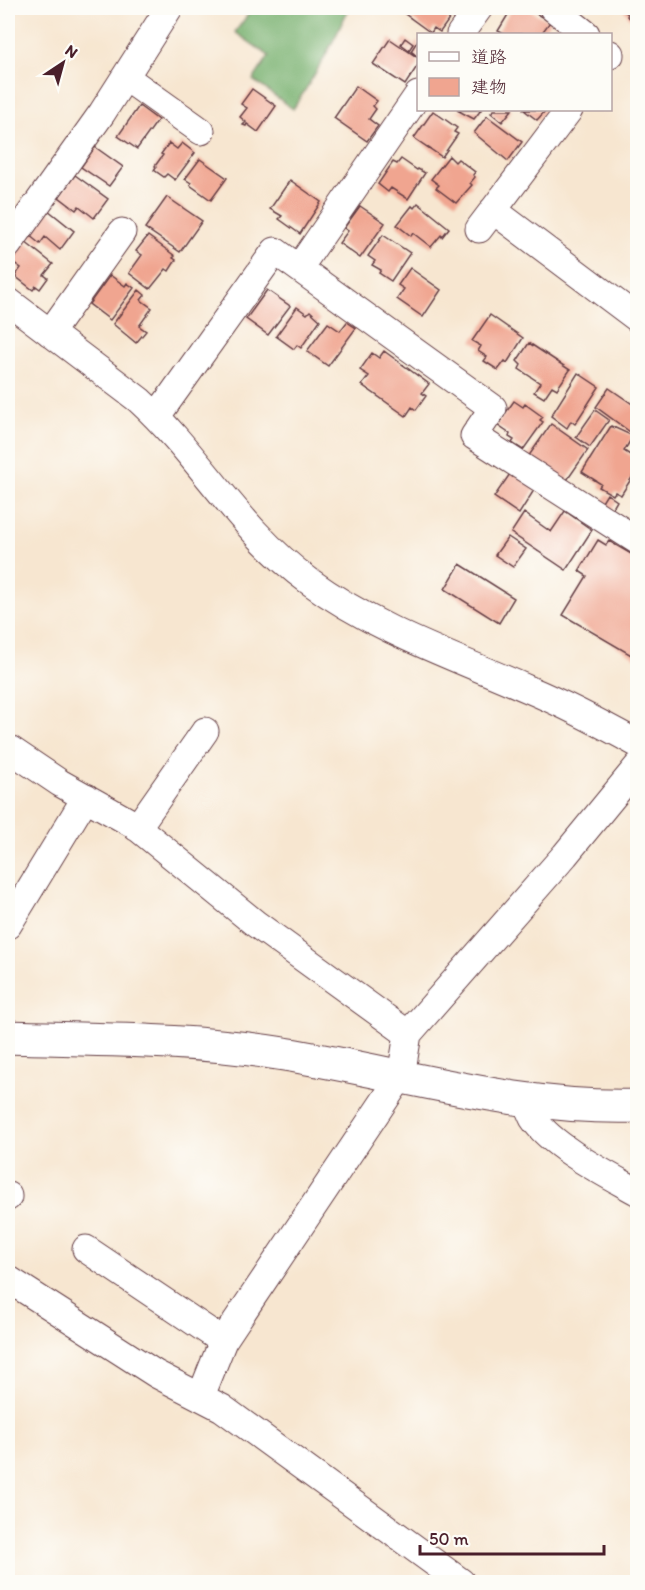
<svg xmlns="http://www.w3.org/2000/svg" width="645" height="1590" font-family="Itim,'Klee One',sans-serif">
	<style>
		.forest { fill: #77b06e; stroke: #60684c; stroke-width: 1.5 }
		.building { fill: #f0a590 }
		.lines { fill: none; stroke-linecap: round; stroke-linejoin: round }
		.street-casing { stroke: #643d44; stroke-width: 29 }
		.secondary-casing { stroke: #643d44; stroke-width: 35 }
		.street { stroke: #fff; stroke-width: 27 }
		.secondary { stroke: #fff; stroke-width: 33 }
	</style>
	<rect width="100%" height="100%" fill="#fdfcf7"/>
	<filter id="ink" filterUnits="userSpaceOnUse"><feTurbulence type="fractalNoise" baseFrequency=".0167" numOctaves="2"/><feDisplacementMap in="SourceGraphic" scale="12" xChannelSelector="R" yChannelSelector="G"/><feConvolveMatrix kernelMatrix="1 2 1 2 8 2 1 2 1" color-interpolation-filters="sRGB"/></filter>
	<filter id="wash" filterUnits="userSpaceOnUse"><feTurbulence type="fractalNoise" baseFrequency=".008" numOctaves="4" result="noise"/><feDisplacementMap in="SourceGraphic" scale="24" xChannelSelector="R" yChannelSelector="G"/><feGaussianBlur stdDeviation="1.35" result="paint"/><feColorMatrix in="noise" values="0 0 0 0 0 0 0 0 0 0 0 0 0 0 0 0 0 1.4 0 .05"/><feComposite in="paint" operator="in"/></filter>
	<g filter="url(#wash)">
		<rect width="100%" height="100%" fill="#f7e6d0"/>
		<path class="forest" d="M 253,8 L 349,8 C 333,44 315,76 293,109 L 253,80 L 269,56 L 235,32 Z"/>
		<g id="blocks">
			<path class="building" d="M 410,8 L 444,8 L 453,14 L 440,32 L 434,28 L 431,33 L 405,14 Z
				M 512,8 L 527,8 L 550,22 L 541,34 L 504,34 L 498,31 Z
				M 620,8 L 638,8 L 638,24 L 627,16 L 628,14 Z
				M 405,38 L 413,44 L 409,50 L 401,44 Z
				M 390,39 L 418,58 L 418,65 L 405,85 L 373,64 Z
				M 418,40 L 418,57 L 411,51 Z
				M 356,86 L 377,101 L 373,106 L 376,109 L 369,119 L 378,126 L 367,141 L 334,118 Z
				M 252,89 L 276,106 L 258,132 L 247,124 L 246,126 L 243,125 L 246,122 L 240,117 L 247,108 L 241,104 Z
				M 139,106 L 158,120 L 137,149 L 118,136 Z
				M 457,110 L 481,110 L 474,119 Z
				M 494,110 L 512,110 L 502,122 L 491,113 Z
				M 524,110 L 546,110 L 537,120 Z
				M 433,111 L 457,128 L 454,132 L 458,134 L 442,157 L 414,138 Z
				M 487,116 L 522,142 L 508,161 L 474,133 Z
				M 169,143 L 177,149 L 182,143 L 195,153 L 175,180 L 167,174 L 164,177 L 154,170 L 156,167 L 155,166 L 163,155 L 161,154 Z
				M 95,147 L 123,167 L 109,186 L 81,167 Z
				M 449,156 L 455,162 L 458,159 L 475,172 L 473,175 L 475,177 L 470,183 L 472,185 L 456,203 L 436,188 L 439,185 L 431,179 Z
				M 200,159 L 227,178 L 211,200 L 190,185 L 191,183 L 185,179 Z
				M 401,159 L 417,170 L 418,169 L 425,173 L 408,199 L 391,188 L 388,192 L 378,184 L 393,162 L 397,164 Z
				M 75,175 L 108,199 L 94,218 L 79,206 L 76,210 L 59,197 Z
				M 290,180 L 321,202 L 300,234 L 279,219 L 282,216 L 270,209 Z
				M 167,197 L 202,221 L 180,252 L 145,228 Z
				M 418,203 L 449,228 L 442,237 L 441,235 L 431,247 L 413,233 L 411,236 L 397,225 L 412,206 L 414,208 Z
				M 360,206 L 385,223 L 360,258 L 339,243 L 348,231 L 344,228 Z
				M 8,207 L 15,212 L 8,223 Z
				M 48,210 L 74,231 L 60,250 L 45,237 L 40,244 L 29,235 Z
				M 383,235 L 410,253 L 391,281 L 379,273 L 381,270 L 372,265 L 375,261 L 368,256 Z
				M 148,236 L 175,256 L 173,258 L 176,260 L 169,271 L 166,269 L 150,289 L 129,273 L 142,255 L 136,251 Z
				M 25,242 L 53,264 L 44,275 L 48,278 L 40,289 L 36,286 L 33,290 L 15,276 L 21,268 L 10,260 Z
				M 410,268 L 441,290 L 423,317 L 397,299 L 404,289 L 398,285 Z
				M 110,275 L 125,286 L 127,283 L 134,288 L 110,320 L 89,304 Z
				M 139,290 L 145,295 L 141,300 L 152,308 L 139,326 L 146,331 L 136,343 L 113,324 Z
				M 267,290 L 290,306 L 268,335 L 246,319 Z
				M 297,307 L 307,314 L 310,311 L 320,320 L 301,348 L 297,345 L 294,349 L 276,336 Z
				M 490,315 L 523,338 L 507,363 L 505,361 L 498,370 L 484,361 L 487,357 L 478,351 L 481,346 L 472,341 Z
				M 347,322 L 356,328 L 328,366 L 307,351 L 328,323 L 340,331 Z
				M 529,343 L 570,370 L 557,389 L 552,386 L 544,398 L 534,392 L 540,383 L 519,369 L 521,365 L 517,361 Z
				M 384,351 L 429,384 L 422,393 L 426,396 L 416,410 L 412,407 L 406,416 L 362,385 L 369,376 L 360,370 L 372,353 L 379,358 Z
				M 578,373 L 599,387 L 575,424 L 571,421 L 567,428 L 551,416 Z
				M 609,388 L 638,408 L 638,428 L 633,434 L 596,407 Z
				M 514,401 L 523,407 L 525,404 L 543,417 L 540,420 L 543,422 L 523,450 L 512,443 L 514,440 L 509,437 L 510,434 L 497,425 Z
				M 595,410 L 609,420 L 590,447 L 576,437 Z
				M 551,424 L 588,450 L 565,483 L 528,457 Z
				M 611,426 L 633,436 L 624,451 L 638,460 L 638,468 L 621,495 L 615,492 L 613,495 L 599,487 L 601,484 L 582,472 Z
				M 512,471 L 536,487 L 519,514 L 494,497 Z
				M 607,494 L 617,501 L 610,513 L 599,507 Z
				M 565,511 L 592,530 L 566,570 L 511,533 L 524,513 L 551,532 Z
				M 508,537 L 526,549 L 513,567 L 495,555 Z
				M 598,540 L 606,545 L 609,541 L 638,558 L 638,659 L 563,615 L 587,576 L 579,571 Z
				M 460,564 L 514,598 L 499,623 L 445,589 Z
				M 638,783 L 638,804 L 630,798 L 633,794 L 631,792 Z"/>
		</g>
	</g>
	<g filter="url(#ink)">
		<use href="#blocks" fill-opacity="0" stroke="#643d44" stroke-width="1.5"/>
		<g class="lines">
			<defs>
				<path id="street" d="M 553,8 L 586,34
					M 460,34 L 479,8
					M 610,54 L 610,55
					M 125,77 L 201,131
					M 493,210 L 638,319
					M 479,229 L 569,110
					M 8,245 L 102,113 L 169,8
					M 299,268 L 418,95
					M 8,301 L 139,400 C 201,457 239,530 309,581 C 376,630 453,656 528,689 C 566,705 602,724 638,744
					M 50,333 L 122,232
					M 157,416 L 275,251 L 493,408 L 474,436 L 638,541
					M 8,748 L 60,783 L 133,824 L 256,924 L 408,1034
					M 137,828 L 205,731
					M 8,925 L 86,797
					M 525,1100 C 528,1106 530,1112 533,1118 C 552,1147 608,1175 638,1192
					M 8,1196 L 8,1197
					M 86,1249 L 223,1341
					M 8,1279 L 156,1374 L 222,1408 L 461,1582
					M 201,1396 L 223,1341 L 233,1326 L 401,1076 L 408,1034 L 565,855 L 638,766"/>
				<path id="secondary" d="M 8,1037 C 100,1040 192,1039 284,1054 C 402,1073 517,1110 638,1106"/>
			</defs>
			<use href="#street" class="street-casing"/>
			<use href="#secondary" class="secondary-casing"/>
			<use href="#street" class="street"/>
			<use href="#secondary" class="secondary"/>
		</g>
	</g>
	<rect width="645" height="1590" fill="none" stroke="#fdfcf7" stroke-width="30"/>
	<rect x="417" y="33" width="195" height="78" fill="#fdfcf7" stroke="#b5a4a5" stroke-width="1.5"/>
	<rect x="429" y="52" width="30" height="9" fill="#ffffff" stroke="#b5a4a5" stroke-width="1.5"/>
	<text x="471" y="63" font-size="18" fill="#4a1f2b">道路</text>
	<rect x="429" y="78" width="30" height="18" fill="#f0a590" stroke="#b5a4a5" stroke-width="1.5"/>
	<text x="471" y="93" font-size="18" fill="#4a1f2b">建物</text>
	<g transform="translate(63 63) rotate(36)" stroke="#fdfcf7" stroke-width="4.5" paint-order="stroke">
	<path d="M0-4.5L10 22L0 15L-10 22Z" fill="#4a1f2b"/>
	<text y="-9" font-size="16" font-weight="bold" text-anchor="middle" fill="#4a1f2b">N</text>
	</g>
	<path d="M420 1545v9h184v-9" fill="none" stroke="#4a1f2b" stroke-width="3"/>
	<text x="429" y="1545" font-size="18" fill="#4a1f2b" stroke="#fdfcf7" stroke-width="4.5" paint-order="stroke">50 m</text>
</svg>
